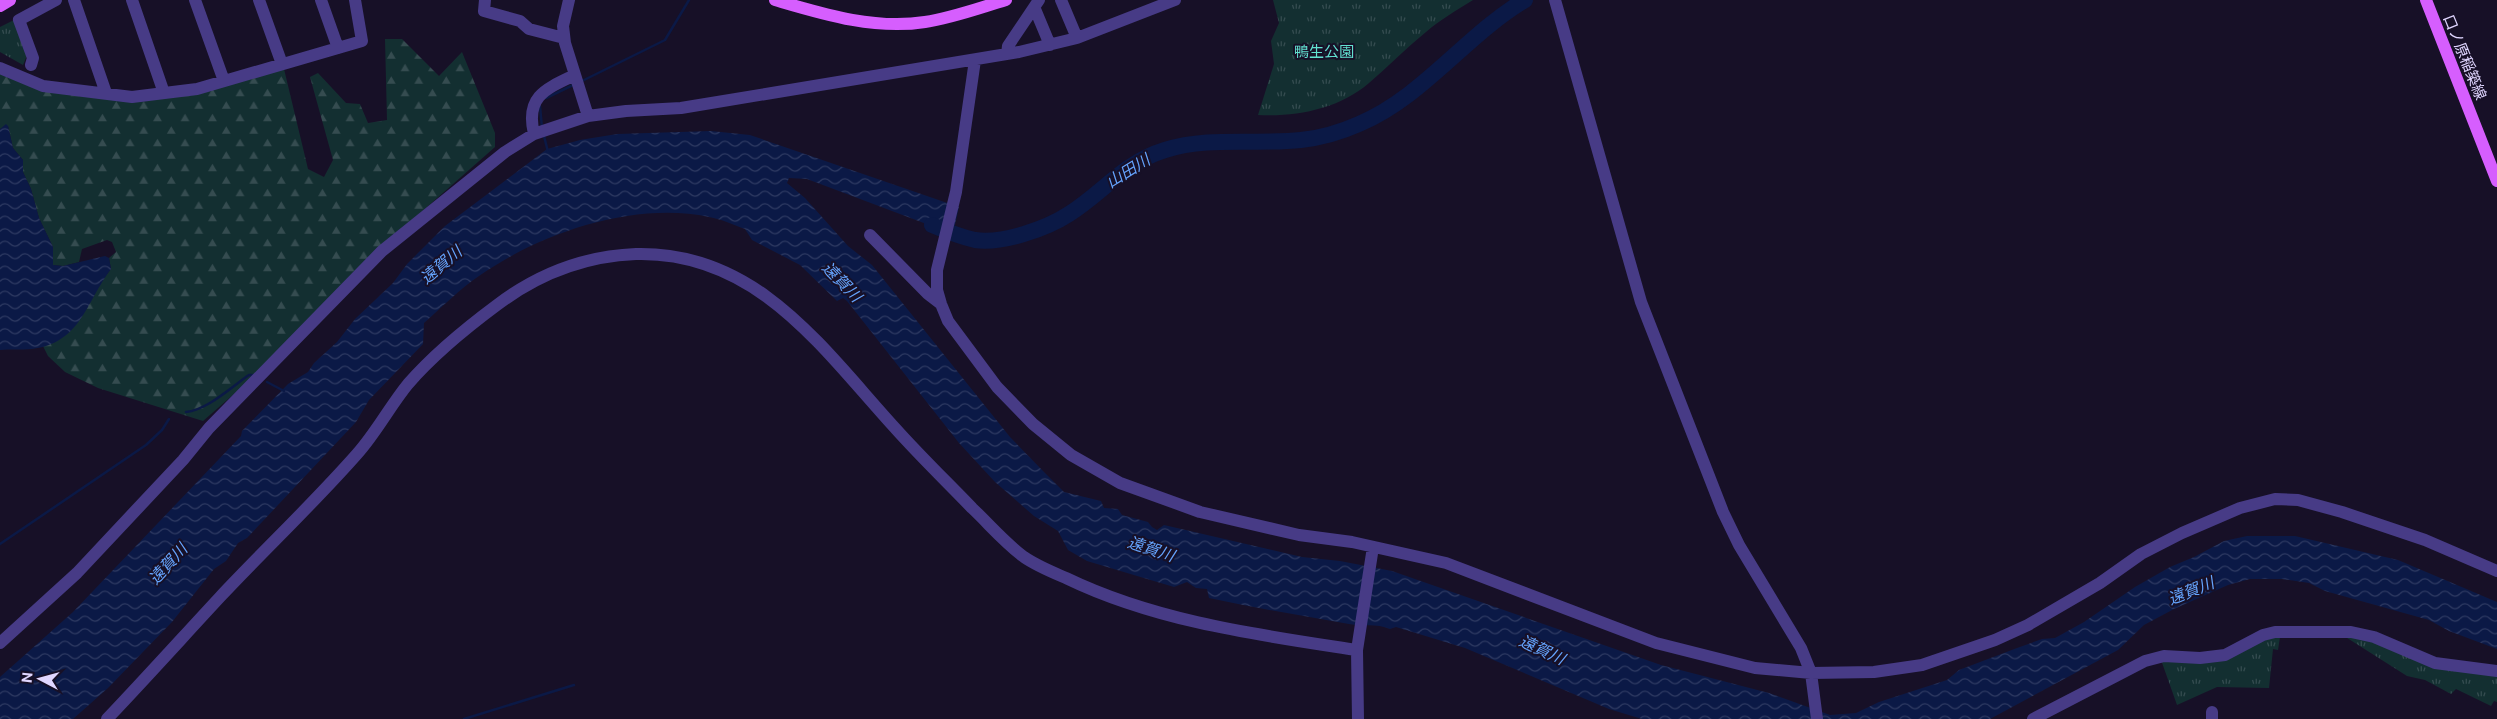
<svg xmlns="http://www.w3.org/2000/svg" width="2497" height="719" font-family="'Public Sans','Noto Sans JP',sans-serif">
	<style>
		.forest { fill: url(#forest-firs) }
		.park { fill: url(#park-tufts) }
		.water { fill: url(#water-waves) }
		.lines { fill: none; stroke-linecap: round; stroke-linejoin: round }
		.stream { stroke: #0b1946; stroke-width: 2.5 }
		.river { stroke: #0b1946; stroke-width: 16 }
		.minor { stroke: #473b86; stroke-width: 12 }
		.major { stroke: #d65efe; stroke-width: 12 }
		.labels { text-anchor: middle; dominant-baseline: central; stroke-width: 4; stroke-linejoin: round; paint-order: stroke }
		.park-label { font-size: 15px; fill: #62e0d0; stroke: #171027 }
		.street-label { font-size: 15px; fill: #e0d6ff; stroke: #171027 }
		.water-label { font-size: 16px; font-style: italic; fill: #65a4fe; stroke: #171027 }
	</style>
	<defs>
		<pattern id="forest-firs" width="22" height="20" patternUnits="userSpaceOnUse" patternTransform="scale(1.25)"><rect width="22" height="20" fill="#132f31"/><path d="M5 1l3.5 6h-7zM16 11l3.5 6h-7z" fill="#354c50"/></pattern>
		<pattern id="park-tufts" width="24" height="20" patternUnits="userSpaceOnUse" patternTransform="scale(1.25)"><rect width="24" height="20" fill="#132f31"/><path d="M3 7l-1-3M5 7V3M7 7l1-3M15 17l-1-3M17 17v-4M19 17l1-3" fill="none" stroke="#354c50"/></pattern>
		<pattern id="water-waves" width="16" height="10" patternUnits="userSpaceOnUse" patternTransform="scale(1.25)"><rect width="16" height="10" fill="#0b1946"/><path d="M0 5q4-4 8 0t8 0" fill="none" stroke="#2e3a62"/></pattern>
	</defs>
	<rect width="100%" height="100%" fill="#171027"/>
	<path class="forest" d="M 385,39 L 402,39 L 439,76 L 462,52 L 495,133 L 495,147 L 368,259 L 250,380 L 203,421 L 98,388 L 65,372 L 48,356 L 43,346 L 55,342 L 111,269 L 109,258 L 116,252 L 112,242 L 107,240 L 82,249 L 79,262 L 63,266 L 53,265 L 53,247 L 39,218 L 31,189 L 23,172 L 23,160 L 13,148 L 8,126 L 0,129 L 0,73 L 128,102 L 284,69 L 308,169 L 324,177 L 333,160 L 310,77 L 318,73 L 346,103 L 360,104 L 368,123 L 387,120 Z"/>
	<path class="park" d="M 1273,0 L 1473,0 C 1457,10 1440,20 1426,32 C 1406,48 1388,67 1369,83 C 1339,109 1296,117 1258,115 L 1274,64 L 1271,41 L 1279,23 Z
		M 16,19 L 28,53 L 23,65 L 0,52 L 0,27 Z
		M 2351,632 L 2435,663 L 2497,672 L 2497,702 L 2494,701 L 2491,706 L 2456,689 L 2451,694 L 2425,680 L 2407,676 L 2344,636 L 2280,637 L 2278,650 L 2273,649 L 2269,688 L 2217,687 L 2177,705 L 2160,657 L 2200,658 L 2263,635 Z"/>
	<path class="water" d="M 6,124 L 8,126 L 13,148 L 23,160 L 23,172 L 31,189 L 39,218 L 53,247 L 53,265 L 63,266 L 105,256 L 109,258 L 111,269 C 86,302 81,343 32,349 C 21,350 10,349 0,350 L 0,129 Z
		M 711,131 L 750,135 L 959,207 L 953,234 L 807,179 L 789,178 L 787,183 L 805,198 L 848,246 L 872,265 L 1010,437 L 1043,471 L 1064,492 L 1101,501 L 1104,508 L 1118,509 L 1122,515 L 1148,522 L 1152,527 L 1157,530 L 1164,525 L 1302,557 L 1340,561 L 1392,571 L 1661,665 L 1769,693 L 1830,715 L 1856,713 L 1879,702 L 1947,680 L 1959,670 L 2017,648 L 2042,639 L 2055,638 L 2084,622 L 2135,587 L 2170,567 L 2194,557 L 2224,541 L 2247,536 L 2295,536 L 2398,560 L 2497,602 L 2497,649 L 2449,631 L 2429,620 L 2325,591 L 2309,583 L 2282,579 L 2250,579 L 2228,585 L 2174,609 L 2144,625 L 2118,650 L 1990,719 L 1642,719 L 1609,709 L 1465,648 L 1396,627 L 1390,629 C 1376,623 1363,627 1349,624 C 1302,616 1256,608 1209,598 L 1207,589 L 1196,588 L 1187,582 L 1174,587 L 1087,561 L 1068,550 L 1058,531 L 1034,516 L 995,482 L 959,443 L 847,301 L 843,298 L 837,301 L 800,265 L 752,240 L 745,229 C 734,225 721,219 709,217 C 634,201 540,233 479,276 C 460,289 442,307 424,323 L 423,344 L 369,400 L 356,422 L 247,538 L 238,543 L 226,561 L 214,569 L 172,622 L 108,688 L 73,719 L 0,719 L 0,677 L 73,612 L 241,436 L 242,431 L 288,384 L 308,372 L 314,363 L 337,342 L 355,319 L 393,283 L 407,264 L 445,226 L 547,149 L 580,140 L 617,134 Z"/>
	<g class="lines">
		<path class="stream" d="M 582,81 L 665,40 L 689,0
			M 546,98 L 573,85
			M 540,106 L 542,128
			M 544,136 L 548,152
			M 267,382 L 284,391
			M 186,412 C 207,410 230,388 249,375 L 254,375
			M 0,544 L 146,445 L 162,430 L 169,419
			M 464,719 L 574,685"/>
		<path class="river" d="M 932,225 C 946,231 961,237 975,240 C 1002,244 1046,229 1069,214 C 1104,192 1123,163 1165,150 C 1209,136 1256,145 1301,140 C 1320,138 1341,132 1359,124 C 1423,97 1466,35 1525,0"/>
		<path class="minor" d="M 74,0 L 106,93
			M 132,0 L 164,93
			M 195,0 L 224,81
			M 259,0 L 282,64
			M 321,0 L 338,48
			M 485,0 L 484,11 L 520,21 L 529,29 L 564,38
			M 569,0 L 563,26 L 565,43 L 588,116
			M 1061,0 L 1077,38
			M 1555,0 L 1641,302 L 1723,512 L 1739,545 L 1801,648 L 1811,673 L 1817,719
			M 1035,9 L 1050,45
			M 1007,54 L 1008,46 L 1039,0
			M 975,60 L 956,192 L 937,270 L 937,290 L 941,304 L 948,321 L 997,387 L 1033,424 L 1071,455 L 1120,483 L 1200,512 L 1299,535 L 1352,542 L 1446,563 L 1656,643 L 1755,668 L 1811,673 L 1874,672 L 1922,665 L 1995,640 L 2028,625 L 2100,583 L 2141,554 L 2182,533 L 2240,508 L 2275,499 L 2298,500 L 2342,512 L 2425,540 L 2497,571
			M 31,65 L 33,58 L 19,20 L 56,0
			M 0,68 L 43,86 L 132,97 L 197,89 L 362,41 L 355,0
			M 534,134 C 525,97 545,89 575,75
			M 870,235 L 928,294 L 941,304
			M 0,643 L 77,573 L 183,460 L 209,428 L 382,251 L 505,152 L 534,134 L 588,116 L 626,111 L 681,108 L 1019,52 L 1077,38 L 1175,0
			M 2212,712 L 2212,719
			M 107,719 C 145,679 182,638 220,597 C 265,549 313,504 357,454 C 376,433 390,406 408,384 C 434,354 466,328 497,305 C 538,274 584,256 636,254 C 757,251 822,348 895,428 C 920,456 946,481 972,508 C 989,524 1005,543 1024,557 C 1037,566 1052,572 1066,578 C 1157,622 1259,635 1357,650
			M 1358,719 L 1357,650 L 1373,547
			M 2033,719 L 2145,661 L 2164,656 L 2200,658 L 2225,655 L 2263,635 L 2275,632 L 2351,632 L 2374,637 L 2435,663 L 2497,671"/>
		<path class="major" d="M 775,0 C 823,14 874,30 925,22 C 952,18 979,8 1006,0
			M 2426,0 L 2497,181
			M 0,6 L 10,0"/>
	</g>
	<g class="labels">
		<g class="park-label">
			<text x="1324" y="51">鴨生公園</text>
		</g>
		<g class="street-label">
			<text transform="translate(2465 57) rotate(68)">口ノ原稲築線</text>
		</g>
		<g class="water-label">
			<text transform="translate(1128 171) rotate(-32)">山田川</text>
			<text transform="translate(441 265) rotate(-40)">遠賀川</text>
			<text transform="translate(842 282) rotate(46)">遠賀川</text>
			<text transform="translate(1151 549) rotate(18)">遠賀川</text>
			<text transform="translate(168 564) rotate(-48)">遠賀川</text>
			<text transform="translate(2191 591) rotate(-22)">遠賀川</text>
			<text transform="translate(1542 650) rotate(25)">遠賀川</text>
		</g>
	</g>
	<g transform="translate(40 679) rotate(276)" stroke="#171027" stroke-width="4" paint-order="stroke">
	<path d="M0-4L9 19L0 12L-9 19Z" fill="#e0d6ff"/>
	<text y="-8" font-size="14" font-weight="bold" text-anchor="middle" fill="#e0d6ff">N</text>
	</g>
</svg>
